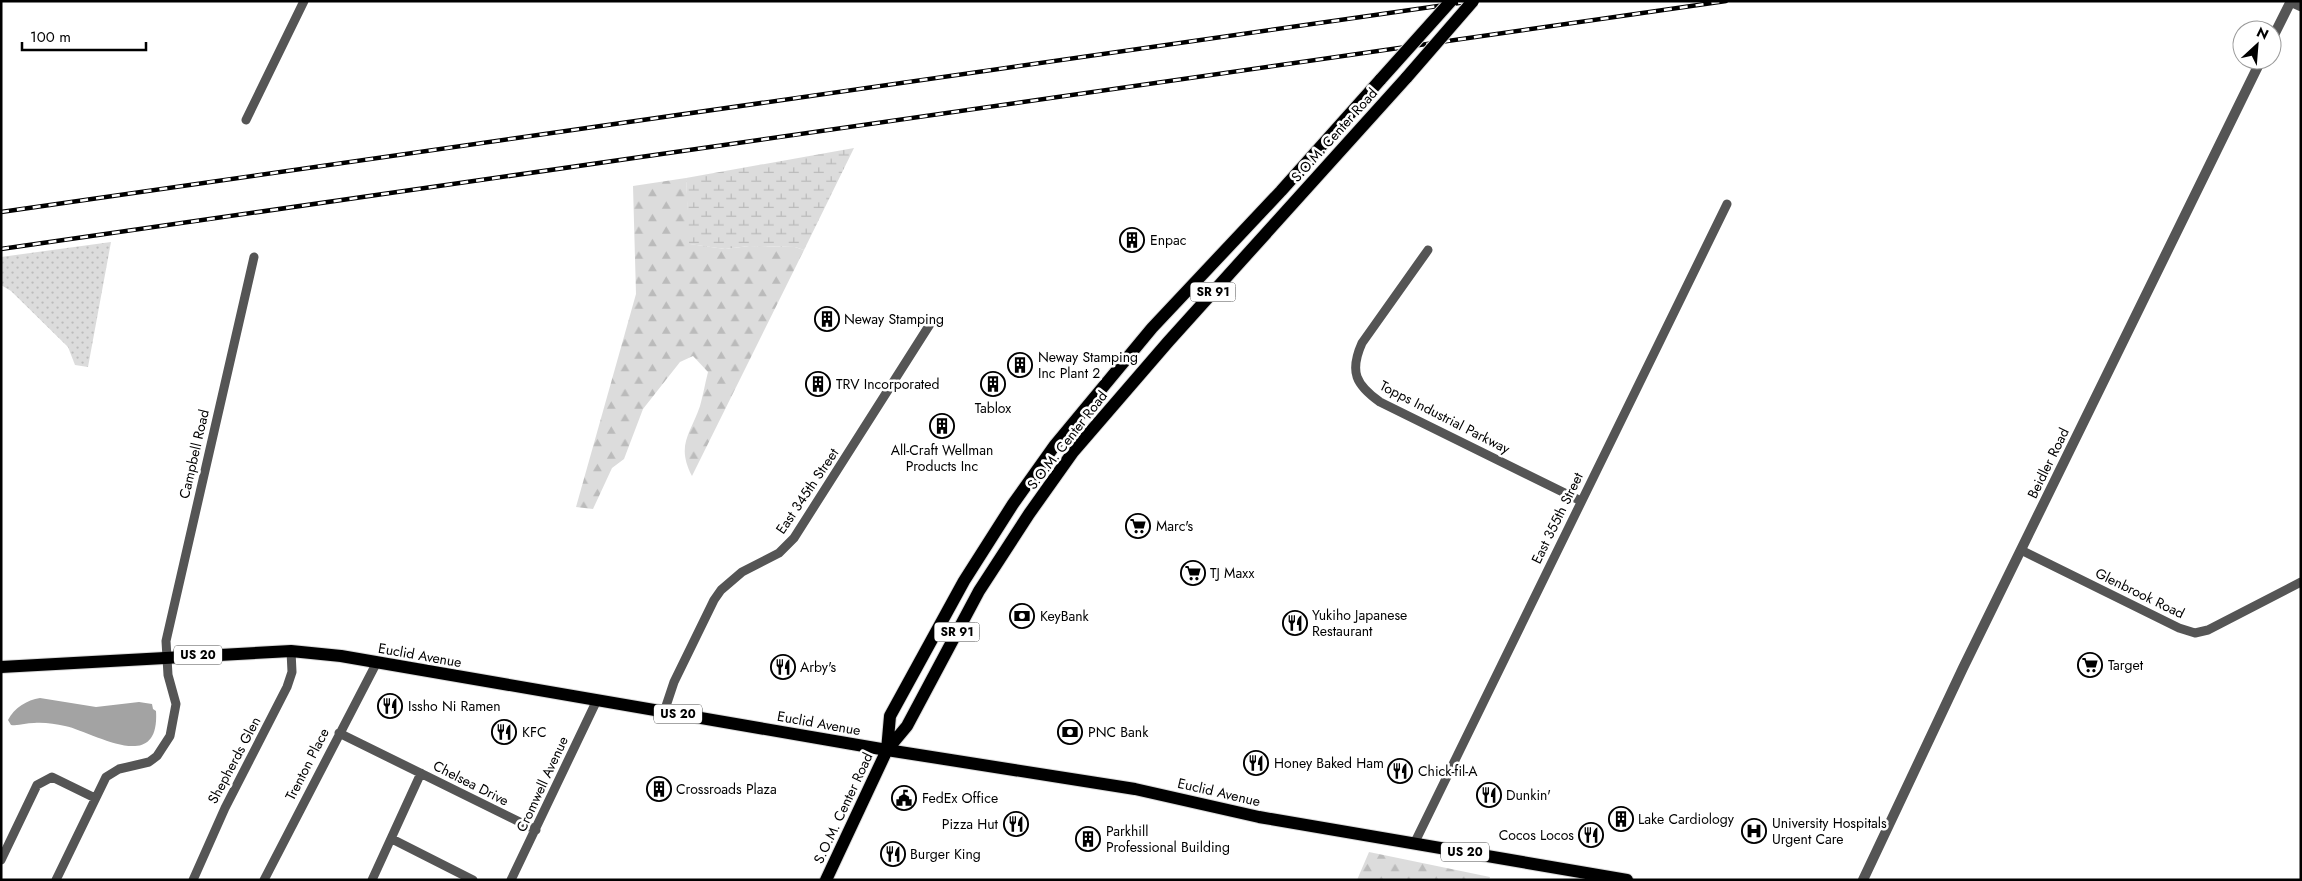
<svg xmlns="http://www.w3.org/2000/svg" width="2302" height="881" font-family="Jost,sans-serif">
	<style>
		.grass { fill: url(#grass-dots) }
		.forest { fill: url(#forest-firs) }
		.wetland { fill: url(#wetland-marsh) }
		.water { fill: #a3a3a3 }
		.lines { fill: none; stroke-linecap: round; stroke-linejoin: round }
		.primary-casing { stroke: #dbdbdb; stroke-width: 14 }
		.minor { stroke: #555; stroke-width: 9 }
		.tertiary { stroke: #555; stroke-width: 10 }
		.primary { stroke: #000; stroke-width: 12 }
		.rail-casing { stroke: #000; stroke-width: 4.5 }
		.rail { stroke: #fff; stroke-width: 2.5; stroke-dasharray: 8; stroke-linecap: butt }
		.primary-bridge-casing { stroke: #dbdbdb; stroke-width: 14; stroke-linecap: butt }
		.primary-bridge { stroke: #000; stroke-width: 12 }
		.labels { text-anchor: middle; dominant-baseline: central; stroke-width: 5; stroke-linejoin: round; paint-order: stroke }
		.shield { fill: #fff; stroke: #4c4c4c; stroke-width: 1 }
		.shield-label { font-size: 12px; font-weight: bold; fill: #000 }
		.street-label { font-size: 14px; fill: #000; stroke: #fff }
		.poi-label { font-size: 14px; fill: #000; stroke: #fff; text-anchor: start }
	</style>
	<defs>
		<pattern id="grass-dots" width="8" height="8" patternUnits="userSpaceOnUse" patternTransform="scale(1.25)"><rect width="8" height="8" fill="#dcdcdc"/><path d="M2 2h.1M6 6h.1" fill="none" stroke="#bbb" stroke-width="1.8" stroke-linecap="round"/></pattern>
		<pattern id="forest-firs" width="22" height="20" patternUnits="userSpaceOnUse" patternTransform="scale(1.25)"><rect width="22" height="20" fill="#dcdcdc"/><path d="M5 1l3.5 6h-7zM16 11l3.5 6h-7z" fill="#bbb"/></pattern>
		<pattern id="wetland-marsh" width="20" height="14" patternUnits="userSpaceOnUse" patternTransform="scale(1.25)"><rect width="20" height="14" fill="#dcdcdc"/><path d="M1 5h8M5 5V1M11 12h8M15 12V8" fill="none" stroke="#bbb"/></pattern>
	</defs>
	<rect width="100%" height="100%" fill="#fff"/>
	<path class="grass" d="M 111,242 L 88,367 L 75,365 L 68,347 L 11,291 L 1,285 L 1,257 Z"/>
	<path class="forest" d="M 686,178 L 690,244 L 725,249 L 749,246 L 795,247 L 804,250 L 692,476 C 676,445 690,435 700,406 C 703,395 705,384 708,372 L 693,356 L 680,362 L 643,409 L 624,459 L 612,468 L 593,509 L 576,507 L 636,294 L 633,186 Z
		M 1369,852 L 1490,877 L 1489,880 L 1357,880 Z"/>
	<path class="wetland" d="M 854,148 L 804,250 L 795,247 L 749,246 L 725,249 L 689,244 L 686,178 Z"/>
	<path class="water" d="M 40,698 L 96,707 L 139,702 L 152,704 L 153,709 L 156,711 C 160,776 94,732 65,726 C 55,724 44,722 34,723 C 26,723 19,726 11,725 L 8,720 C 14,708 27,700 40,698 Z"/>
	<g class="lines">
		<defs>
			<path id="primary" d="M 1,667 L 291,651 L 341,656 L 887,750 L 1135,789 L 1259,817 L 1627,880
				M 887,750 L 890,716 L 964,581 L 1013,504 L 1055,445 L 1152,328 L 1281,191 L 1381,79
				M 826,880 L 887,750 L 907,726 L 979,591 L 1029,514 L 1073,452 L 1168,342 L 1407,77"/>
		</defs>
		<use href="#primary" class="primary-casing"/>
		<path class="minor" d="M 2290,2 L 2301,7
			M 246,120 L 304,1
			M 1428,250 L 1362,343 C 1349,372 1356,385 1380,402 L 1581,501
			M 2021,550 L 2179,628 L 2195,633 L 2208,630 L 2301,582
			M 664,712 L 674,682 L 714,600 L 721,590 L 742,572 L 779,553 L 794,538 L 932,321
			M 339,733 L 536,830
			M 392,839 L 473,880
			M 1414,844 L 1727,204
			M 1,860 L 37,785 L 52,777 L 95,798
			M 56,880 L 106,777 L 119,769 L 149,762 L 157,756 L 170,736 L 176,704 L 168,675 L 166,641 L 254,257
			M 193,880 L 225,808 L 287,687 L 292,672 L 291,651
			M 264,880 L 377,662
			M 372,880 L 421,773
			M 511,880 L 597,700"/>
		<path class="tertiary" d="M 2272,39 L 2291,1
			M 1863,880 L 1963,668 L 2261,60"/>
		<use href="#primary" class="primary"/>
		<defs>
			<path id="rail" d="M 1,212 L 1473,1
				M 1,249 L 1726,1"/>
		</defs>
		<use href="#rail" class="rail-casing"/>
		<use href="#rail" class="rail"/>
		<defs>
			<path id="primary-bridge" d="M 1407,77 L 1473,1
				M 1381,79 L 1451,1"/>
		</defs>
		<use href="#primary-bridge" class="primary-bridge-casing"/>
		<use href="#primary-bridge" class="primary-bridge"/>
	</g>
	<defs>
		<symbol id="building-ring" viewBox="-11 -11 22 22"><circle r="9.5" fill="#fff" stroke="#000" stroke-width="1.5"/><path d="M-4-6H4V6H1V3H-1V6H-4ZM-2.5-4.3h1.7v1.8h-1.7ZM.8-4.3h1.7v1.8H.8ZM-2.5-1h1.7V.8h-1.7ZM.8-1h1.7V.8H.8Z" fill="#000"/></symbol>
		<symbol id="supermarket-ring" viewBox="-11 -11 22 22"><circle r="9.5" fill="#fff" stroke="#000" stroke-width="1.5"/><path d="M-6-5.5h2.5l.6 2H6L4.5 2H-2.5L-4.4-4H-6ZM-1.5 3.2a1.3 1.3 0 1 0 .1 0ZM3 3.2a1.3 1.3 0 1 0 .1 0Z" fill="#000"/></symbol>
		<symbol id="bank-ring" viewBox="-11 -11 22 22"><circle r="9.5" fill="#fff" stroke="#000" stroke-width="1.5"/><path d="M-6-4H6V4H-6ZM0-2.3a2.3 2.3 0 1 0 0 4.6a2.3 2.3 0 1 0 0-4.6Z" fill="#000"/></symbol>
		<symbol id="restaurant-ring" viewBox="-11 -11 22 22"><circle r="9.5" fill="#fff" stroke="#000" stroke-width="1.5"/><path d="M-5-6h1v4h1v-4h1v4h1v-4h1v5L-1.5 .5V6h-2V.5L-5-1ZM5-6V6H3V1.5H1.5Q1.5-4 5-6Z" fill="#000"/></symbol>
		<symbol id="civic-ring" viewBox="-11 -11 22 22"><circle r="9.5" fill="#fff" stroke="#000" stroke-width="1.5"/><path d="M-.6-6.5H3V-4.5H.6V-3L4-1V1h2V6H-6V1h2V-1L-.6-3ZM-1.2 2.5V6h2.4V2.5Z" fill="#000"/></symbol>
		<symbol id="hospital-ring" viewBox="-11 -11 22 22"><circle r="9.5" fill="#fff" stroke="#000" stroke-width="1.5"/><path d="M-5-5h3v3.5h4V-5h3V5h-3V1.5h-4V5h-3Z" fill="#000"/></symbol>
	</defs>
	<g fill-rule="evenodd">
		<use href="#building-ring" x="1118" y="226" width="28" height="28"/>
		<use href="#building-ring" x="813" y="305" width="28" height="28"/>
		<use href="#building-ring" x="1006" y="351" width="28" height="28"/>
		<use href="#building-ring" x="804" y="370" width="28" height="28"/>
		<use href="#building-ring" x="979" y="370" width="28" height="28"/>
		<use href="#building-ring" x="928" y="412" width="28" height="28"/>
		<use href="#supermarket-ring" x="1124" y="512" width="28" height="28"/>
		<use href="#supermarket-ring" x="1179" y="559" width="28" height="28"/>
		<use href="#bank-ring" x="1008" y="602" width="28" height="28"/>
		<use href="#restaurant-ring" x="1281" y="609" width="28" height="28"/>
		<use href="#supermarket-ring" x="2076" y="651" width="28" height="28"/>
		<use href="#restaurant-ring" x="769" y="653" width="28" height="28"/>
		<use href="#restaurant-ring" x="376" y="692" width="28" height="28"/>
		<use href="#restaurant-ring" x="490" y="718" width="28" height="28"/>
		<use href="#bank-ring" x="1056" y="718" width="28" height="28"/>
		<use href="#restaurant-ring" x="1242" y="749" width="28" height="28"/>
		<use href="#restaurant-ring" x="1386" y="757" width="28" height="28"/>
		<use href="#building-ring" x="645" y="775" width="28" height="28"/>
		<use href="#restaurant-ring" x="1475" y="781" width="28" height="28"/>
		<use href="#civic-ring" x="890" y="784" width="28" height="28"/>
		<use href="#building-ring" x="1607" y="805" width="28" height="28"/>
		<use href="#restaurant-ring" x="1002" y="810" width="28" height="28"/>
		<use href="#hospital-ring" x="1740" y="817" width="28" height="28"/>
		<use href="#restaurant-ring" x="1577" y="821" width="28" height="28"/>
		<use href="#building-ring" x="1074" y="825" width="28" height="28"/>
		<use href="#restaurant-ring" x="879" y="840" width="28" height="28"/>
	</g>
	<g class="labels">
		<g class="shield">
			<rect x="1190.5" y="282.5" width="45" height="19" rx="4"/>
			<rect x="934.5" y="622.5" width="45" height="19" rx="4"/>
			<rect x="174" y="645.5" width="48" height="19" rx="4"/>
			<rect x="654" y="704.5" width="48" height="19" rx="4"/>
			<rect x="1441" y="842.5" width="48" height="19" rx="4"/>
		</g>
		<g class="shield-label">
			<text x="1213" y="292">SR 91</text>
			<text x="957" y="632">SR 91</text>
			<text x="198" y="655">US 20</text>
			<text x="678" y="714">US 20</text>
			<text x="1465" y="852">US 20</text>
		</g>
		<g class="street-label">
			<text transform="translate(1334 135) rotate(-48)">S.O.M. Center Road</text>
			<text transform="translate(1445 417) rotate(27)">Topps Industrial Parkway</text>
			<text transform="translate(1067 440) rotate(-52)">S.O.M. Center Road</text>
			<text transform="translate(194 454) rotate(-77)">Campbell Road</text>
			<text transform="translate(2048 463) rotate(-64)">Beidler Road</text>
			<text transform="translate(807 491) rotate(-56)">East 345th Street</text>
			<text transform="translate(1557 518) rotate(-64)">East 355th Street</text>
			<text transform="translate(2140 593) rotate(26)">Glenbrook Road</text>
			<text transform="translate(420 655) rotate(10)">Euclid Avenue</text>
			<text transform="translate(819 723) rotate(10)">Euclid Avenue</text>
			<text transform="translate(234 760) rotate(-62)">Shepherds Glen</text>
			<text transform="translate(307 764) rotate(-63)">Trenton Place</text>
			<text transform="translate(471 783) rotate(27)">Chelsea Drive</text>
			<text transform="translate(542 784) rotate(-65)">Cromwell Avenue</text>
			<text transform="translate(1219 792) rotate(13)">Euclid Avenue</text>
			<text transform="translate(843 808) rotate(-65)">S.O.M. Center Road</text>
		</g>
		<g class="poi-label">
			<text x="1150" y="240">Enpac</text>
			<text x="844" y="319">Neway Stamping</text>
			<text x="1038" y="357">Neway Stamping<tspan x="1038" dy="16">Inc Plant 2</tspan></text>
			<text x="836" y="384">TRV Incorporated</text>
			<text x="993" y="408" text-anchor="middle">Tablox</text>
			<text x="942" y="450" text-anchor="middle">All-Craft Wellman<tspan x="942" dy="16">Products Inc</tspan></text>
			<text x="1156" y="526">Marc's</text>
			<text x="1210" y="573">TJ Maxx</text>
			<text x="1312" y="615">Yukiho Japanese<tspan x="1312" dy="16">Restaurant</tspan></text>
			<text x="1040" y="616">KeyBank</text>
			<text x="2108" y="665">Target</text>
			<text x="800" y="667">Arby's</text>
			<text x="408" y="706">Issho Ni Ramen</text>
			<text x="522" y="732">KFC</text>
			<text x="1088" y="732">PNC Bank</text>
			<text x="1274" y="763">Honey Baked Ham</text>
			<text x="1418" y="771">Chick-fil-A</text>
			<text x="676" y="789">Crossroads Plaza</text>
			<text x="1506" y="795">Dunkin'</text>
			<text x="922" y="798">FedEx Office</text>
			<text x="1638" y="819">Lake Cardiology</text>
			<text x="1772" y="823">University Hospitals<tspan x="1772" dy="16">Urgent Care</tspan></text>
			<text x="998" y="824" text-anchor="end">Pizza Hut</text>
			<text x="1106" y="831">Parkhill<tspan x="1106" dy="16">Professional Building</tspan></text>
			<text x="1574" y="835" text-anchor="end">Cocos Locos</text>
			<text x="910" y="854">Burger King</text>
		</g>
	</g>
	<rect width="2302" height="881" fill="none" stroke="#000000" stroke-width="5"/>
	<g transform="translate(2257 45) rotate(26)"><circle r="24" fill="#ffffff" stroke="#999999"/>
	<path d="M0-4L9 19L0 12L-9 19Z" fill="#000000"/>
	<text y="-8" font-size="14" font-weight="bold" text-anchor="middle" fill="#000000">N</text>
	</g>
	<path d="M22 42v8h124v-8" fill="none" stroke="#000000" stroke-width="2.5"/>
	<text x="30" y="42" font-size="15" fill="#000000" stroke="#ffffff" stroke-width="4" paint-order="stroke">100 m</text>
</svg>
